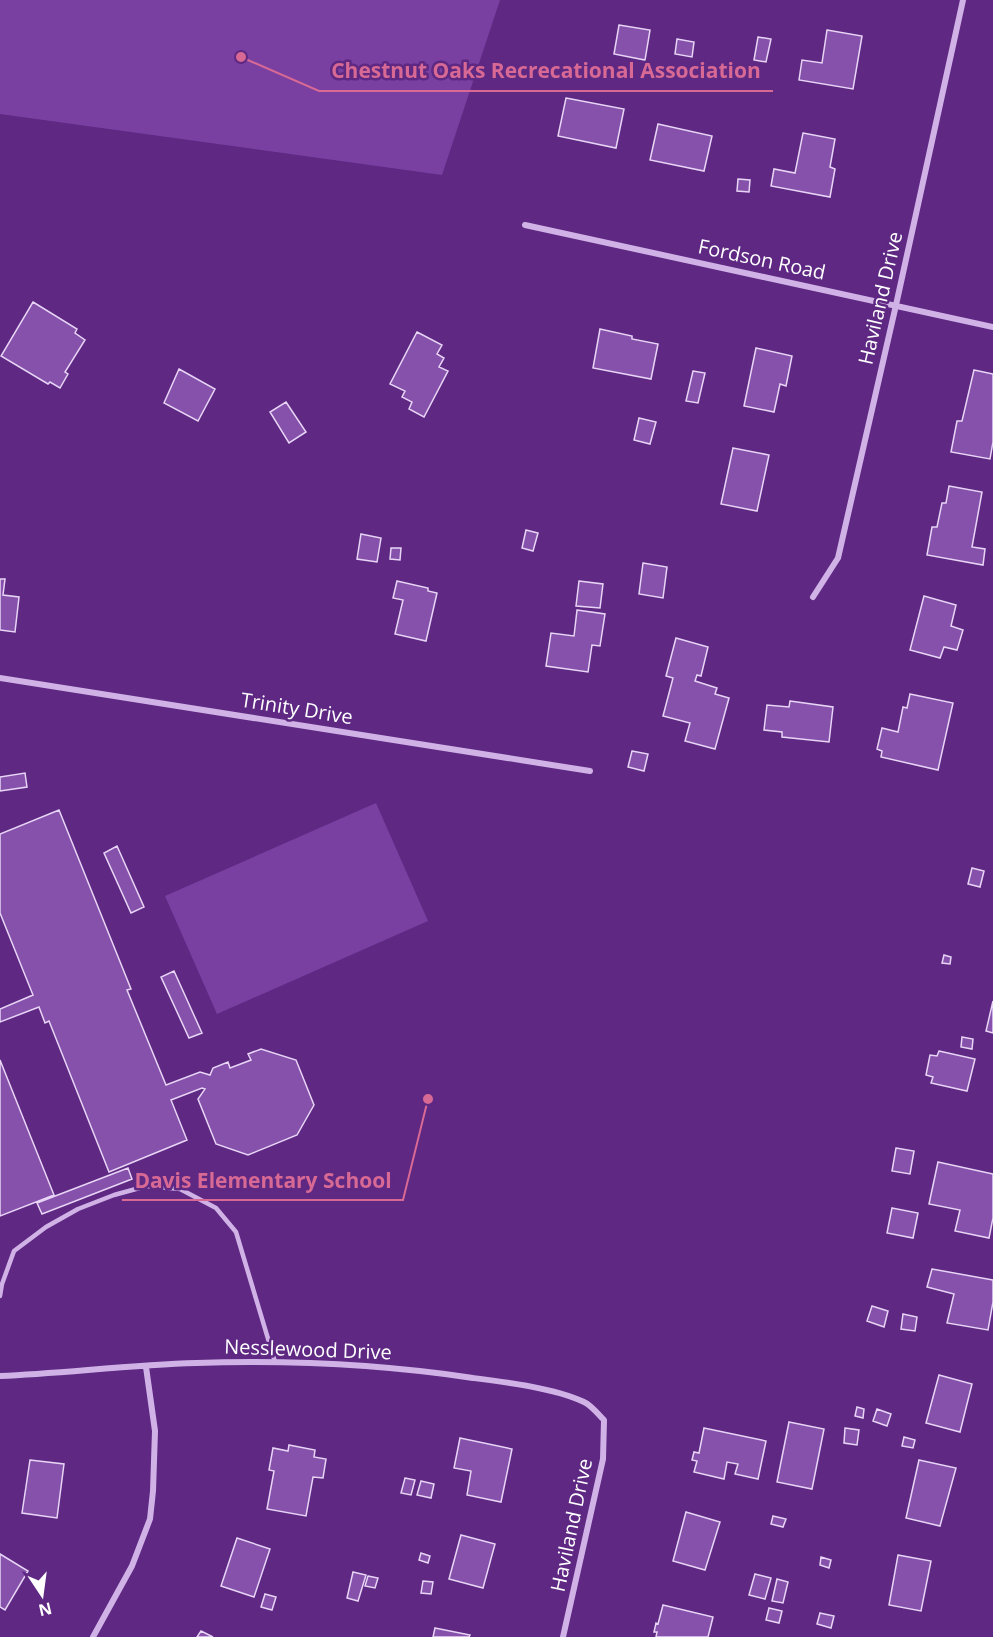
<svg xmlns="http://www.w3.org/2000/svg" width="993" height="1637" font-family="'Open Sans',sans-serif">
	<style>
		.green { fill: #7940a1 }
		.building { fill: #8651ab; stroke: #e8d5f6; stroke-width: 1.5 }
		.lines { fill: none; stroke-linecap: round; stroke-linejoin: round }
		.service { stroke: #d0b2e7; stroke-width: 4.5 }
		.minor { stroke: #d0b2e7; stroke-width: 6 }
		.labels { text-anchor: middle; dominant-baseline: central; stroke-width: 5; stroke-linejoin: round; paint-order: stroke }
		.street-label { font-size: 20px; fill: #fff; stroke: #5e2883 }
		.leader { fill: none; stroke: #d76994; stroke-width: 2 }
		.callout-dot { fill: #d76994; stroke: #5e2883; stroke-width: 2 }
		.callout-label { font-size: 21px; text-anchor: middle; font-weight: bold; fill: #d76994; stroke: #5e2883; stroke-width: 5; stroke-linejoin: round; paint-order: stroke }
	</style>
	<rect width="100%" height="100%" fill="#5e2883"/>
	<path class="green" d="M 0,0 L 500,0 L 442,175 L 0,114 Z
		M 376,803 L 428,921 L 217,1014 L 165,896 Z"/>
	<path class="building" d="M 619,25 L 650,30 L 645,60 L 614,54 Z
		M 827,30 L 862,36 L 853,89 L 799,80 L 802,60 L 822,63 Z
		M 758,37 L 771,39 L 766,62 L 754,60 Z
		M 677,39 L 694,42 L 692,57 L 675,54 Z
		M 566,98 L 624,109 L 616,148 L 558,136 Z
		M 658,124 L 712,136 L 704,171 L 650,160 Z
		M 803,133 L 835,139 L 830,167 L 835,169 L 830,197 L 771,186 L 774,169 L 795,173 Z
		M 738,179 L 750,180 L 749,192 L 737,191 Z
		M 33,302 L 77,329 L 75,333 L 85,340 L 65,372 L 68,374 L 60,388 L 50,382 L 48,384 L 1,356 Z
		M 600,329 L 632,336 L 632,339 L 658,344 L 651,379 L 593,368 Z
		M 417,332 L 442,345 L 437,354 L 444,358 L 439,367 L 448,371 L 424,417 L 409,409 L 412,402 L 402,397 L 405,391 L 390,384 Z
		M 756,348 L 792,356 L 786,386 L 780,384 L 774,412 L 744,406 Z
		M 179,369 L 215,389 L 198,421 L 164,403 Z
		M 974,370 L 993,374 L 993,442 L 990,459 L 951,452 L 957,421 L 962,421 Z
		M 693,371 L 705,373 L 698,403 L 686,401 Z
		M 286,402 L 306,432 L 289,443 L 270,412 Z
		M 639,418 L 656,422 L 650,444 L 634,440 Z
		M 733,448 L 769,455 L 757,511 L 721,504 Z
		M 949,486 L 982,492 L 972,547 L 985,549 L 983,565 L 927,555 L 932,527 L 937,527 L 942,503 L 946,503 Z
		M 526,530 L 538,533 L 533,551 L 522,548 Z
		M 361,534 L 381,538 L 377,562 L 357,559 Z
		M 391,548 L 401,548 L 400,560 L 390,559 Z
		M 643,563 L 667,567 L 663,598 L 639,594 Z
		M 0,579 L 5,579 L 3,595 L 19,597 L 15,632 L 0,630 Z
		M 397,581 L 428,588 L 428,591 L 437,593 L 426,641 L 395,634 L 403,600 L 393,598 Z
		M 579,581 L 603,584 L 600,608 L 576,606 Z
		M 924,596 L 956,605 L 951,626 L 963,630 L 957,650 L 944,647 L 940,658 L 910,650 Z
		M 577,610 L 605,614 L 600,646 L 592,645 L 588,672 L 546,666 L 551,633 L 574,636 Z
		M 676,638 L 708,647 L 701,676 L 697,675 L 695,681 L 717,688 L 715,694 L 729,698 L 715,749 L 685,741 L 690,723 L 663,716 L 673,678 L 666,676 Z
		M 910,694 L 953,703 L 938,770 L 881,757 L 882,751 L 877,749 L 882,728 L 898,732 L 903,707 L 907,708 Z
		M 790,701 L 833,707 L 829,742 L 782,737 L 782,732 L 764,730 L 767,705 L 789,707 Z
		M 632,751 L 648,754 L 644,771 L 628,767 Z
		M 25,773 L 27,787 L 0,791 L 0,777 Z
		M 59,810 L 131,989 L 127,990 L 166,1085 L 200,1072 L 210,1075 L 213,1068 L 228,1062 L 230,1068 L 251,1060 L 248,1054 L 261,1049 L 296,1060 L 314,1105 L 297,1135 L 248,1155 L 216,1144 L 198,1099 L 205,1089 L 202,1088 L 171,1100 L 187,1140 L 109,1172 L 49,1021 L 45,1023 L 39,1007 L 0,1022 L 0,1009 L 33,995 L 0,913 L 0,834 Z
		M 117,846 L 144,907 L 131,913 L 104,853 Z
		M 972,868 L 984,871 L 980,887 L 968,884 Z
		M 944,955 L 951,957 L 950,964 L 942,963 Z
		M 174,971 L 202,1033 L 189,1038 L 161,977 Z
		M 993,1001 L 993,1033 L 986,1031 Z
		M 962,1037 L 973,1039 L 972,1049 L 961,1047 Z
		M 939,1051 L 975,1059 L 967,1091 L 931,1083 L 933,1077 L 926,1075 L 930,1055 L 937,1056 Z
		M 0,1060 L 54,1195 L 0,1216 Z
		M 896,1148 L 914,1151 L 910,1174 L 892,1171 Z
		M 938,1162 L 993,1174 L 993,1218 L 989,1238 L 955,1231 L 960,1210 L 929,1204 Z
		M 128,1168 L 132,1179 L 42,1214 L 37,1203 Z
		M 892,1208 L 918,1213 L 913,1238 L 887,1233 Z
		M 932,1269 L 993,1280 L 993,1302 L 988,1330 L 947,1323 L 954,1294 L 927,1287 Z
		M 872,1306 L 888,1311 L 884,1327 L 867,1321 Z
		M 903,1314 L 917,1317 L 915,1331 L 901,1329 Z
		M 939,1375 L 972,1384 L 960,1432 L 926,1423 Z
		M 857,1407 L 864,1409 L 863,1418 L 855,1416 Z
		M 877,1409 L 891,1414 L 887,1426 L 873,1421 Z
		M 789,1422 L 824,1429 L 812,1489 L 777,1482 Z
		M 704,1428 L 766,1441 L 758,1479 L 735,1474 L 738,1464 L 727,1462 L 724,1479 L 694,1472 L 697,1461 L 692,1460 L 694,1452 L 699,1453 Z
		M 845,1428 L 859,1430 L 857,1445 L 844,1443 Z
		M 904,1437 L 915,1440 L 913,1448 L 902,1446 Z
		M 460,1438 L 512,1449 L 501,1502 L 467,1495 L 471,1471 L 454,1468 Z
		M 289,1445 L 315,1450 L 314,1457 L 326,1459 L 323,1478 L 313,1477 L 306,1516 L 267,1509 L 274,1471 L 269,1470 L 273,1448 L 288,1451 Z
		M 30,1460 L 64,1464 L 57,1518 L 22,1513 Z
		M 919,1460 L 956,1468 L 940,1526 L 906,1518 Z
		M 405,1478 L 415,1480 L 411,1495 L 401,1493 Z
		M 421,1481 L 434,1484 L 431,1498 L 417,1495 Z
		M 686,1512 L 720,1522 L 705,1570 L 673,1561 Z
		M 773,1516 L 786,1519 L 783,1527 L 771,1524 Z
		M 461,1535 L 495,1544 L 483,1588 L 449,1579 Z
		M 237,1538 L 270,1549 L 254,1597 L 221,1586 Z
		M 421,1553 L 430,1556 L 428,1563 L 419,1560 Z
		M 0,1554 L 28,1571 L 5,1610 L 0,1607 Z
		M 898,1555 L 931,1561 L 921,1611 L 889,1605 Z
		M 821,1557 L 831,1560 L 829,1568 L 820,1565 Z
		M 353,1572 L 366,1575 L 358,1601 L 347,1598 Z
		M 755,1574 L 771,1578 L 765,1599 L 749,1595 Z
		M 368,1576 L 378,1578 L 375,1588 L 365,1586 Z
		M 777,1579 L 788,1582 L 783,1603 L 772,1601 Z
		M 423,1581 L 433,1582 L 431,1594 L 421,1593 Z
		M 265,1594 L 276,1597 L 272,1610 L 261,1607 Z
		M 663,1605 L 713,1617 L 708,1637 L 656,1637 L 657,1632 L 654,1632 L 656,1623 L 658,1624 Z
		M 769,1608 L 782,1611 L 779,1623 L 766,1620 Z
		M 820,1613 L 834,1616 L 831,1628 L 817,1624 Z
		M 435,1628 L 470,1635 L 469,1637 L 433,1637 Z
		M 201,1631 L 213,1637 L 197,1637 Z"/>
	<g class="lines">
		<path class="service" d="M 0,1296 L 2,1284 L 14,1251 L 46,1227 L 78,1209 L 114,1195 L 147,1186 L 180,1189 L 216,1208 L 236,1232 L 275,1362"/>
		<path class="minor" d="M 525,225 L 993,327
			M 813,597 L 838,558 L 896,305 L 963,0
			M 0,678 L 590,771
			M 0,1376 C 65,1373 130,1365 196,1363 C 290,1360 379,1364 473,1378 C 505,1382 554,1388 584,1402 C 591,1405 598,1414 604,1420 L 603,1459 L 563,1637
			M 93,1637 L 132,1566 L 150,1519 L 153,1491 L 155,1431 L 146,1367"/>
	</g>
	<g class="labels">
		<g class="street-label">
			<text transform="translate(762 259) rotate(12)">Fordson Road</text>
			<text transform="translate(880 298) rotate(-77)">Haviland Drive</text>
			<text transform="translate(297 708) rotate(9)">Trinity Drive</text>
			<text transform="translate(308 1349) rotate(2)">Nesslewood Drive</text>
			<text transform="translate(571 1525) rotate(-78)">Haviland Drive</text>
		</g>
	</g>
	<path class="leader" d="M241 57L319 91H773M428 1099L403 1200H122"/>
	<g class="callout-dot">
		<circle cx="241" cy="57" r="6"/>
		<circle cx="428" cy="1099" r="6"/>
	</g>
	<g class="callout-label">
		<text x="546" y="78">Chestnut Oaks Recrecational Association</text>
		<text x="263" y="1188">Davis Elementary School</text>
	</g>
	<g transform="translate(42 1595) rotate(167)" stroke="#5e2883" stroke-width="4.5" paint-order="stroke">
	<path d="M0-4.5L10 22L0 15L-10 22Z" fill="#ffffff"/>
	<text y="-9" font-size="16" font-weight="bold" text-anchor="middle" fill="#ffffff">N</text>
	</g>
</svg>
